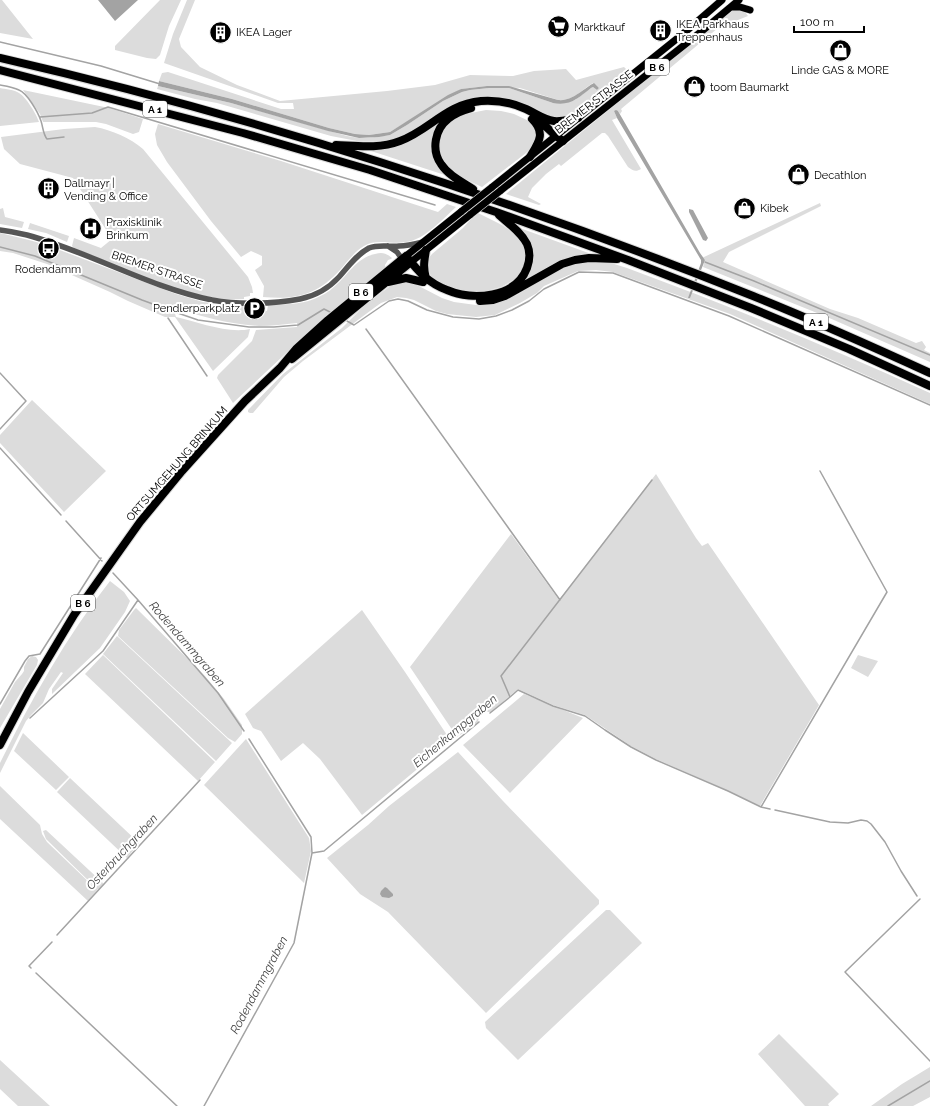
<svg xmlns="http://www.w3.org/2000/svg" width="930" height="1106" font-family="Raleway,sans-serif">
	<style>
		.green { fill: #dcdcdc }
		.water { fill: #a3a3a3 }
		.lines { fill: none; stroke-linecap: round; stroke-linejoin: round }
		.stream { stroke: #a3a3a3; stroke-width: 1.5 }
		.major-casing { stroke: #dbdbdb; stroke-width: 8 }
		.highway-casing { stroke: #dbdbdb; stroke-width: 10 }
		.minor { stroke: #555; stroke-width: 5.5 }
		.major { stroke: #000; stroke-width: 7 }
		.highway { stroke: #000; stroke-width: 8 }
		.major-bridge-casing { stroke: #dbdbdb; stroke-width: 8; stroke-linecap: butt }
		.major-bridge { stroke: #000; stroke-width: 7 }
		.labels { text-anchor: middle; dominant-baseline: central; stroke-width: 4; stroke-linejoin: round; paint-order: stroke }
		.shield { fill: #fff; stroke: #4c4c4c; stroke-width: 1 }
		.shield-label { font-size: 10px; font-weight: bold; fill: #000 }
		.poi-label { font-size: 11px; fill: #000; stroke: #fff; text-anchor: start }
		.street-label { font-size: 11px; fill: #000; stroke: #fff }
		.water-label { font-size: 12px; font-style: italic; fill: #444; stroke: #fff }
	</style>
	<rect width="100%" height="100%" fill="#fff"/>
	<path class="green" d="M 0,0 L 2,0 L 33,39 L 0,33 Z
		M 160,0 L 181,0 L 169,26 L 160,55 L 156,59 L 147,58 L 115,50 L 115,46 Z
		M 187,0 L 195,0 L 179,39 L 181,47 L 200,67 L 237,85 L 280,101 L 387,91 L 435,85 L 470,75 L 513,76 L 534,71 L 566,69 L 576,80 L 624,67 L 628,71 L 574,114 L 568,117 L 560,118 L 549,117 L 514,102 L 448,108 L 415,129 L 396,139 L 383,141 L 357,141 L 331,136 L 217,103 L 195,99 L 157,89 L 158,86 L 231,103 L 347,136 L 359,138 L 367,138 L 390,135 L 407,125 L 443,101 L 462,92 L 470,90 L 489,88 L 509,88 L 553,103 L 575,100 L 591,88 L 593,87 L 597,90 L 599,88 L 593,83 C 589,85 586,88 582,91 C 575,96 567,101 558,100 L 520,88 L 487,86 L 461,89 L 390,132 L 369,135 L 355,134 L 329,128 L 232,99 L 159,81 L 162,73 L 168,72 L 281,109 L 294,109 L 293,103 L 278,103 L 164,63 L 173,34 Z
		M 739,9 L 745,12 L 748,16 L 718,28 L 621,109 L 622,111 L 620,114 L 618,111 L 614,111 L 617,118 L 612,120 L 641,169 C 636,172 633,171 628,167 L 608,136 L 605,133 L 602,133 L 561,166 L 559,164 L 546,174 L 532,188 L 528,197 L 541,204 L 539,205 L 506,194 L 698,37 L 732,11 Z
		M 0,88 C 5,89 15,90 19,93 C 26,97 37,115 39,122 L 0,126 Z
		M 23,90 L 109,108 L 143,119 L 139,132 L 133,134 L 106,124 L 96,122 L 43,122 L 40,114 Z
		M 486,110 L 501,111 L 514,114 L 529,121 L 536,132 L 536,142 L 526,153 L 482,187 L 456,175 L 445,165 L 438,147 L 443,128 L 461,115 Z
		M 442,119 C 436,127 429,141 432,152 C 434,157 445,171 448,176 L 371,151 L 401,145 Z
		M 158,124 L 281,161 L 438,212 L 447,204 L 456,207 C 443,219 424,240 406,242 C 392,245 377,238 364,246 C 355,251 347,262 340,270 C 317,295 296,300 263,297 L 264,286 L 255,270 L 262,265 L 262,256 L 251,251 L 241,257 L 211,221 L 167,162 L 157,145 L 155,134 Z
		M 95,127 C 112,130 130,138 143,149 L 248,277 L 252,287 L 253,293 L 250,293 L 250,296 L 244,297 L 244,299 C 237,299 230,300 222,299 C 171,292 122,267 74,248 L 72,246 L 74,238 L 101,248 L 112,239 L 73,178 L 20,164 L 4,149 L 1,137 L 64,129 Z
		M 820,203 L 821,206 L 729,252 L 723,262 L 830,309 L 858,318 L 916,343 L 922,341 L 926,347 L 924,350 L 930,353 L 930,362 L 827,317 L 703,267 L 705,260 L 703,257 L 704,257 Z
		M 3,208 L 5,217 L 24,222 L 22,228 L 0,224 L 0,209 Z
		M 478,213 L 502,225 L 515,234 L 524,247 L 526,262 L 517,278 L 501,287 L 482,292 L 470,291 L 457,290 L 444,285 L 431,276 L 428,270 L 428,259 L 432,254 L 463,228 L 471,219 Z
		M 30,223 L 69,236 L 67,242 L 46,233 L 28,229 Z
		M 517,227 L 594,255 L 520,285 C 529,275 538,260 531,247 C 527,240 521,233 517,227 Z
		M 0,233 L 29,240 L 43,244 L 42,247 L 55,251 L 57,249 L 176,294 L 203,302 L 243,306 L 243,309 L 267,311 L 268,305 C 283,304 300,305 314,299 C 321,296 329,292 335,286 C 348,275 356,258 375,254 C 382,252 386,253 392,258 L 391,259 L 388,260 L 385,265 L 385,269 L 297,343 L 233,403 L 217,378 L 218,375 L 252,341 L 256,330 L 297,327 L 297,323 C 284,324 272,326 259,326 C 230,324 201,317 173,307 L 176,317 C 198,322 228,334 250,329 L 248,337 L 213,371 L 175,317 L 165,317 L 128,301 L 110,292 L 47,264 L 13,253 L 0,251 Z
		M 594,261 L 611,263 L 627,268 C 730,306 831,348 930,393 L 930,404 L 730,314 L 613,272 L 596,270 L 578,271 L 544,286 L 537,293 L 520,303 L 495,315 L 476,317 L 447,314 L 436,311 L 414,300 L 406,298 L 397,297 L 381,303 L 374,308 L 303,361 L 284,377 L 253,413 L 250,413 L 248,412 L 248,410 L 283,374 L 342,328 L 365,305 L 393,284 L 406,282 L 415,284 L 442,298 L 454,302 L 476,305 L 499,302 L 517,295 L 564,266 L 575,263 Z
		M 32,400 L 106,471 L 64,512 L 0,443 L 0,435 Z
		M 656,474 L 696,538 L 702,546 L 708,543 L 819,705 L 760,806 L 722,788 L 656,759 L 631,746 L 585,715 L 553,705 L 518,689 L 491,712 L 484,712 L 480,715 L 478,721 L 479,722 L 457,737 L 410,667 L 511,534 L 559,600 L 512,661 Z
		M 110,581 L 124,592 L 130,601 L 125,612 L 100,648 L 52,694 L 52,689 L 63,673 L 61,672 L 49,689 L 43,703 L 32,714 L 26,721 L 0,773 L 0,763 C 31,700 66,637 110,581 Z
		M 136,608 L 205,676 L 224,699 L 242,725 L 242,734 L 235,742 L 228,738 L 118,636 L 119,630 L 134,610 Z
		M 362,610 L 405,672 L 451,741 L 362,815 L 320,759 L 303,743 L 281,761 L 261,731 L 253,728 L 245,714 Z
		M 117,636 L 232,743 L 216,761 L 103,654 Z
		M 103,655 L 215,762 L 198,781 L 85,674 Z
		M 858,655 L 878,661 L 868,677 L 851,668 Z
		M 32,656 L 36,657 L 38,660 L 37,665 L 0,728 L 0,709 L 15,682 L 22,674 L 24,671 L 24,667 L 28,659 Z
		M 524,694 L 583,718 L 510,793 L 463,745 Z
		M 23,733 L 69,777 L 56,790 L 14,751 Z
		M 246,739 L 309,838 L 311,851 L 304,883 L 204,785 Z
		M 458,752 L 503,801 L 599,900 L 599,904 L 486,1013 L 388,912 L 360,894 L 327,858 L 368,825 L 389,806 Z
		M 70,778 L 139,843 L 127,858 L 57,792 Z
		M 0,786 L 40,825 L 42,834 L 47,842 L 94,887 L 97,889 L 46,839 L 43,831 L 46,830 L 104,884 L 99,890 L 98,889 L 88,901 L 0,819 Z
		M 606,910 L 610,910 L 642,943 L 518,1060 L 486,1028 L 485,1022 Z
		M 779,1034 L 839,1094 L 828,1104 L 829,1106 L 805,1106 L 758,1054 Z
		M 0,1060 L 50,1106 L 18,1106 L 0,1089 Z
		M 930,1067 L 930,1097 L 913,1106 L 871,1106 L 902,1084 Z"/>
	<path class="water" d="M 98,0 L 138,0 L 115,21 Z
		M 159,81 L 232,99 L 329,128 L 355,134 L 369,135 L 390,132 L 448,95 L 461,89 L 487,86 L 509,86 L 558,100 C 567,101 575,96 582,91 C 587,88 589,85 594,83 L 599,88 L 597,90 L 593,87 L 591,88 C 578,98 571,106 553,103 L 509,88 L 489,88 L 470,90 L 462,92 L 443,101 L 407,125 L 390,135 L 379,137 L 359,138 L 328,131 L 231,103 L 158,86 Z
		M 616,110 L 618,111 L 700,253 L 705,260 L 690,298 L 688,298 L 701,263 L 701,260 L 617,118 L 614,111 Z
		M 689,209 L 693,210 L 708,238 L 706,241 L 703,240 L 689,212 Z
		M 385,887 L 387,888 L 393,894 L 393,896 L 389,898 L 382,897 L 380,894 L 381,891 Z"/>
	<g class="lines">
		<path class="stream" d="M 0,42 L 101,66 L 160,84
			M 0,85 C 6,86 13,87 19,90 C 27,93 38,112 41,121 C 43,127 43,134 47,139 L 64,137
			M 40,117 L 92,113 L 108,107 L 435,205
			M 0,247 L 35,256 L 142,300 L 169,310 L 198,320 L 249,327 L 274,327 L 298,325 L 324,309 L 330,312
			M 705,262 L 754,281 L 930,355
			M 161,308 L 164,313
			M 168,318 L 207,376
			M 347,321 L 354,325 L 389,301 L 398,299 L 408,301 L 427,310 L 453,317 L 479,319 L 496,316 L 512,310 L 529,301 L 544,289 L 579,272 L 613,273 L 729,316 L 930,405
			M 366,329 L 560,600
			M 0,373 L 26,401 L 0,429
			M 0,448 L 61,515
			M 66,521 L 102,561
			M 113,573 L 138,600 L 218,693 L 244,731
			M 510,697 L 518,690 L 553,706 L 585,716 L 605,730 L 631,747 L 656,760 L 728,791 L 761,807 L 770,809
			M 0,704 L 25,661 L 29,656 L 40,654 L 101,558
			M 490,713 L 510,697 L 501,676 L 652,480
			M 30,718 L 103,651 L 138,600
			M 761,807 L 887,592 L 820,471
			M 775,810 L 830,822 L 848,823 L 861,820 L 867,821 L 871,824 L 885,842 L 901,871 L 917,896
			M 312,853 L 324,851 L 479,722
			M 920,899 L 845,972 L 930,1061
			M 57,935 L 200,780
			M 31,968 L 29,966 L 52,942
			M 36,973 L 177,1106
			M 204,1106 L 294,943 L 312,853 L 311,837 L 249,739
			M 888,1106 L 930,1081"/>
		<defs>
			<path id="major" d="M 731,7 L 740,7 L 750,10
				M 491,188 L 684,33 L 722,0
				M 500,191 L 702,31 L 739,0
				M 406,256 L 462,211
				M 411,262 L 471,214"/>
			<path id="highway" d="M 0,58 C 257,117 508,198 753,296 C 813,320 871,346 930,373
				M 0,70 L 243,133 L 370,170 L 496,212 L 628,260 L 751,308 L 849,349 L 930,386
				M 471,108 C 463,110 455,113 448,119 C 435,129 431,150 441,164 C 448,175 462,182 473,189
				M 535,118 C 545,124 553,135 563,141
				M 336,145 C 358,146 379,149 400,141 C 430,130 446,104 481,101 C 496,100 513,103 526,109 C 535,113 544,120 554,121 C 562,122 570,119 578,118
				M 530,157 C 539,142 546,133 532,119
				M 426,250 C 424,262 423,267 426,279
				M 388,282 L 406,278 L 423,282
				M 480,301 L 493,300 L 505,296 L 562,264 L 575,260 L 589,258 L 617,259
				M 292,359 L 411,262
				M 0,745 L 28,692 L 74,615 L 140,522 L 182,471 L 245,401 L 280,368 L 296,349 L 328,320 L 406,256 C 418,271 428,283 447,290 C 473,301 516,298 527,268 C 530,260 530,251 527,244 C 521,232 509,224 499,215"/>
		</defs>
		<use href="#major" class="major-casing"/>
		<use href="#highway" class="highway-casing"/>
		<path class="minor" d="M 0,230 C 9,231 18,233 27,235 C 90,252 148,287 212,300 C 239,305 273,304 300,299 C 315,296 328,289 339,277 C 348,267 356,255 369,248 C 379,244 389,247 399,246 C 407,246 415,244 423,242
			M 388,246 L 397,252 L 402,259"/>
		<use href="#major" class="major"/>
		<use href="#highway" class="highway"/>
		<defs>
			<path id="major-bridge" d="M 462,211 L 491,188
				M 471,214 L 500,191"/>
		</defs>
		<use href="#major-bridge" class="major-bridge-casing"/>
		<use href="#major-bridge" class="major-bridge"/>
	</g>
	<defs>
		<symbol id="supermarket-disc" viewBox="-11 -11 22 22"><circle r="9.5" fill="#000" stroke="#fff"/><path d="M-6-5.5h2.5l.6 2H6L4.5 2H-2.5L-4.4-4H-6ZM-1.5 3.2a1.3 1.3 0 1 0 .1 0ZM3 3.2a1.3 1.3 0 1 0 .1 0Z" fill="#fff"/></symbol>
		<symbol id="building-disc" viewBox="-11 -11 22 22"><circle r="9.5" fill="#000" stroke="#fff"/><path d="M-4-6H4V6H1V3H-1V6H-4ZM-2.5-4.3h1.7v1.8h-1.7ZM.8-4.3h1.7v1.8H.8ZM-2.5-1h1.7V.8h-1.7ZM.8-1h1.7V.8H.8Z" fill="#fff"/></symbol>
		<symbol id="shop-disc" viewBox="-11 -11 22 22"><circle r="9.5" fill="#000" stroke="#fff"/><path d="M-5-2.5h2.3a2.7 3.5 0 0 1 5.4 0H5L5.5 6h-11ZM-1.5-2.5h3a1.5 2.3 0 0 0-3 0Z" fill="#fff"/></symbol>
		<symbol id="hospital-disc" viewBox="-11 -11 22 22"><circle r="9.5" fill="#000" stroke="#fff"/><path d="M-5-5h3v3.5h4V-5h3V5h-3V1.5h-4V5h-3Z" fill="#fff"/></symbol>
		<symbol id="bus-disc" viewBox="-11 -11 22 22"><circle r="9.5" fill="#000" stroke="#fff"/><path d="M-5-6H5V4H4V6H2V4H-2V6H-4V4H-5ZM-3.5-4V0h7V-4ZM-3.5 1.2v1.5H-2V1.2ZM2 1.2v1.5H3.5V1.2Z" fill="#fff"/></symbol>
		<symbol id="parking-disc" viewBox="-11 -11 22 22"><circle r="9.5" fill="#000" stroke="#fff"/><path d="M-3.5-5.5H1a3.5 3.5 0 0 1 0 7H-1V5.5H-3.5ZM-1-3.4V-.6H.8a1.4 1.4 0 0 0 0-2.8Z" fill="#fff"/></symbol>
	</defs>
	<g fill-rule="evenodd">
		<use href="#supermarket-disc" x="546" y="14" width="25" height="25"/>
		<use href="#building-disc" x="648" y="18" width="25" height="25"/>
		<use href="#building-disc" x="208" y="20" width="25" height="25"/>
		<use href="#shop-disc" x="828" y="38" width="25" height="25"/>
		<use href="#shop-disc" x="682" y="74" width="25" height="25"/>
		<use href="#shop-disc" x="786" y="162" width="25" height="25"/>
		<use href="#building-disc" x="36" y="176" width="25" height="25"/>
		<use href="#shop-disc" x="732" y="196" width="25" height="25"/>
		<use href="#hospital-disc" x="78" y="216" width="25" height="25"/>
		<use href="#bus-disc" x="36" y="236" width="25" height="25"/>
		<use href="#parking-disc" x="242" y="296" width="25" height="25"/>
	</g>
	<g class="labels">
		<g class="shield">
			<rect x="645" y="59" width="24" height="16" rx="3"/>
			<rect x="143" y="101" width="24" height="16" rx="3"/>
			<rect x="349" y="284" width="24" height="16" rx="3"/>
			<rect x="804" y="314" width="24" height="16" rx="3"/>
			<rect x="71" y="595" width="24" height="16" rx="3"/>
		</g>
		<g class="shield-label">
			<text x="657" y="67">B 6</text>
			<text x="155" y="109">A 1</text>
			<text x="361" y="292">B 6</text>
			<text x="816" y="322">A 1</text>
			<text x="83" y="603">B 6</text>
		</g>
		<g class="poi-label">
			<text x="676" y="24">IKEA Parkhaus<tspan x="676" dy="13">Treppenhaus</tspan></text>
			<text x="574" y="27">Marktkauf</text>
			<text x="236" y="32">IKEA Lager</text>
			<text x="840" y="70" text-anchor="middle">Linde GAS &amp; MORE</text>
			<text x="710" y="87">toom Baumarkt</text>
			<text x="814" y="175">Decathlon</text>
			<text x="64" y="183">Dallmayr |<tspan x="64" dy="13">Vending &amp; Office</tspan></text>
			<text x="760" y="208">Kibek</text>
			<text x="106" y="222">Praxisklinik<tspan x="106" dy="13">Brinkum</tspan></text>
			<text x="48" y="269" text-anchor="middle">Rodendamm</text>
			<text x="240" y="308" text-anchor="end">Pendlerparkplatz</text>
		</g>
		<g class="street-label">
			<text transform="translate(594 102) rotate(-38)">BREMER STRASSE</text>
			<text transform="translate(157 270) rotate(19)">BREMER STRASSE</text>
			<text transform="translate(177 464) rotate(-49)">ORTSUMGEHUNG BRINKUM</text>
		</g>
		<g class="water-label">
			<text transform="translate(187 644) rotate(49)">Rodendammgraben</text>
			<text transform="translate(455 731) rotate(-40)">Eichenkampgraben</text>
			<text transform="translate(122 852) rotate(-47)">Osterbruchgraben</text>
			<text transform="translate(259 985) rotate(-62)">Rodendammgraben</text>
		</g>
	</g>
	<path d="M794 26v6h70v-6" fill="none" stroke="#000000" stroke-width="2"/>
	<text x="800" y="26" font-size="12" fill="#000000" stroke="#ffffff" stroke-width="3" paint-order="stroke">100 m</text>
</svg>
